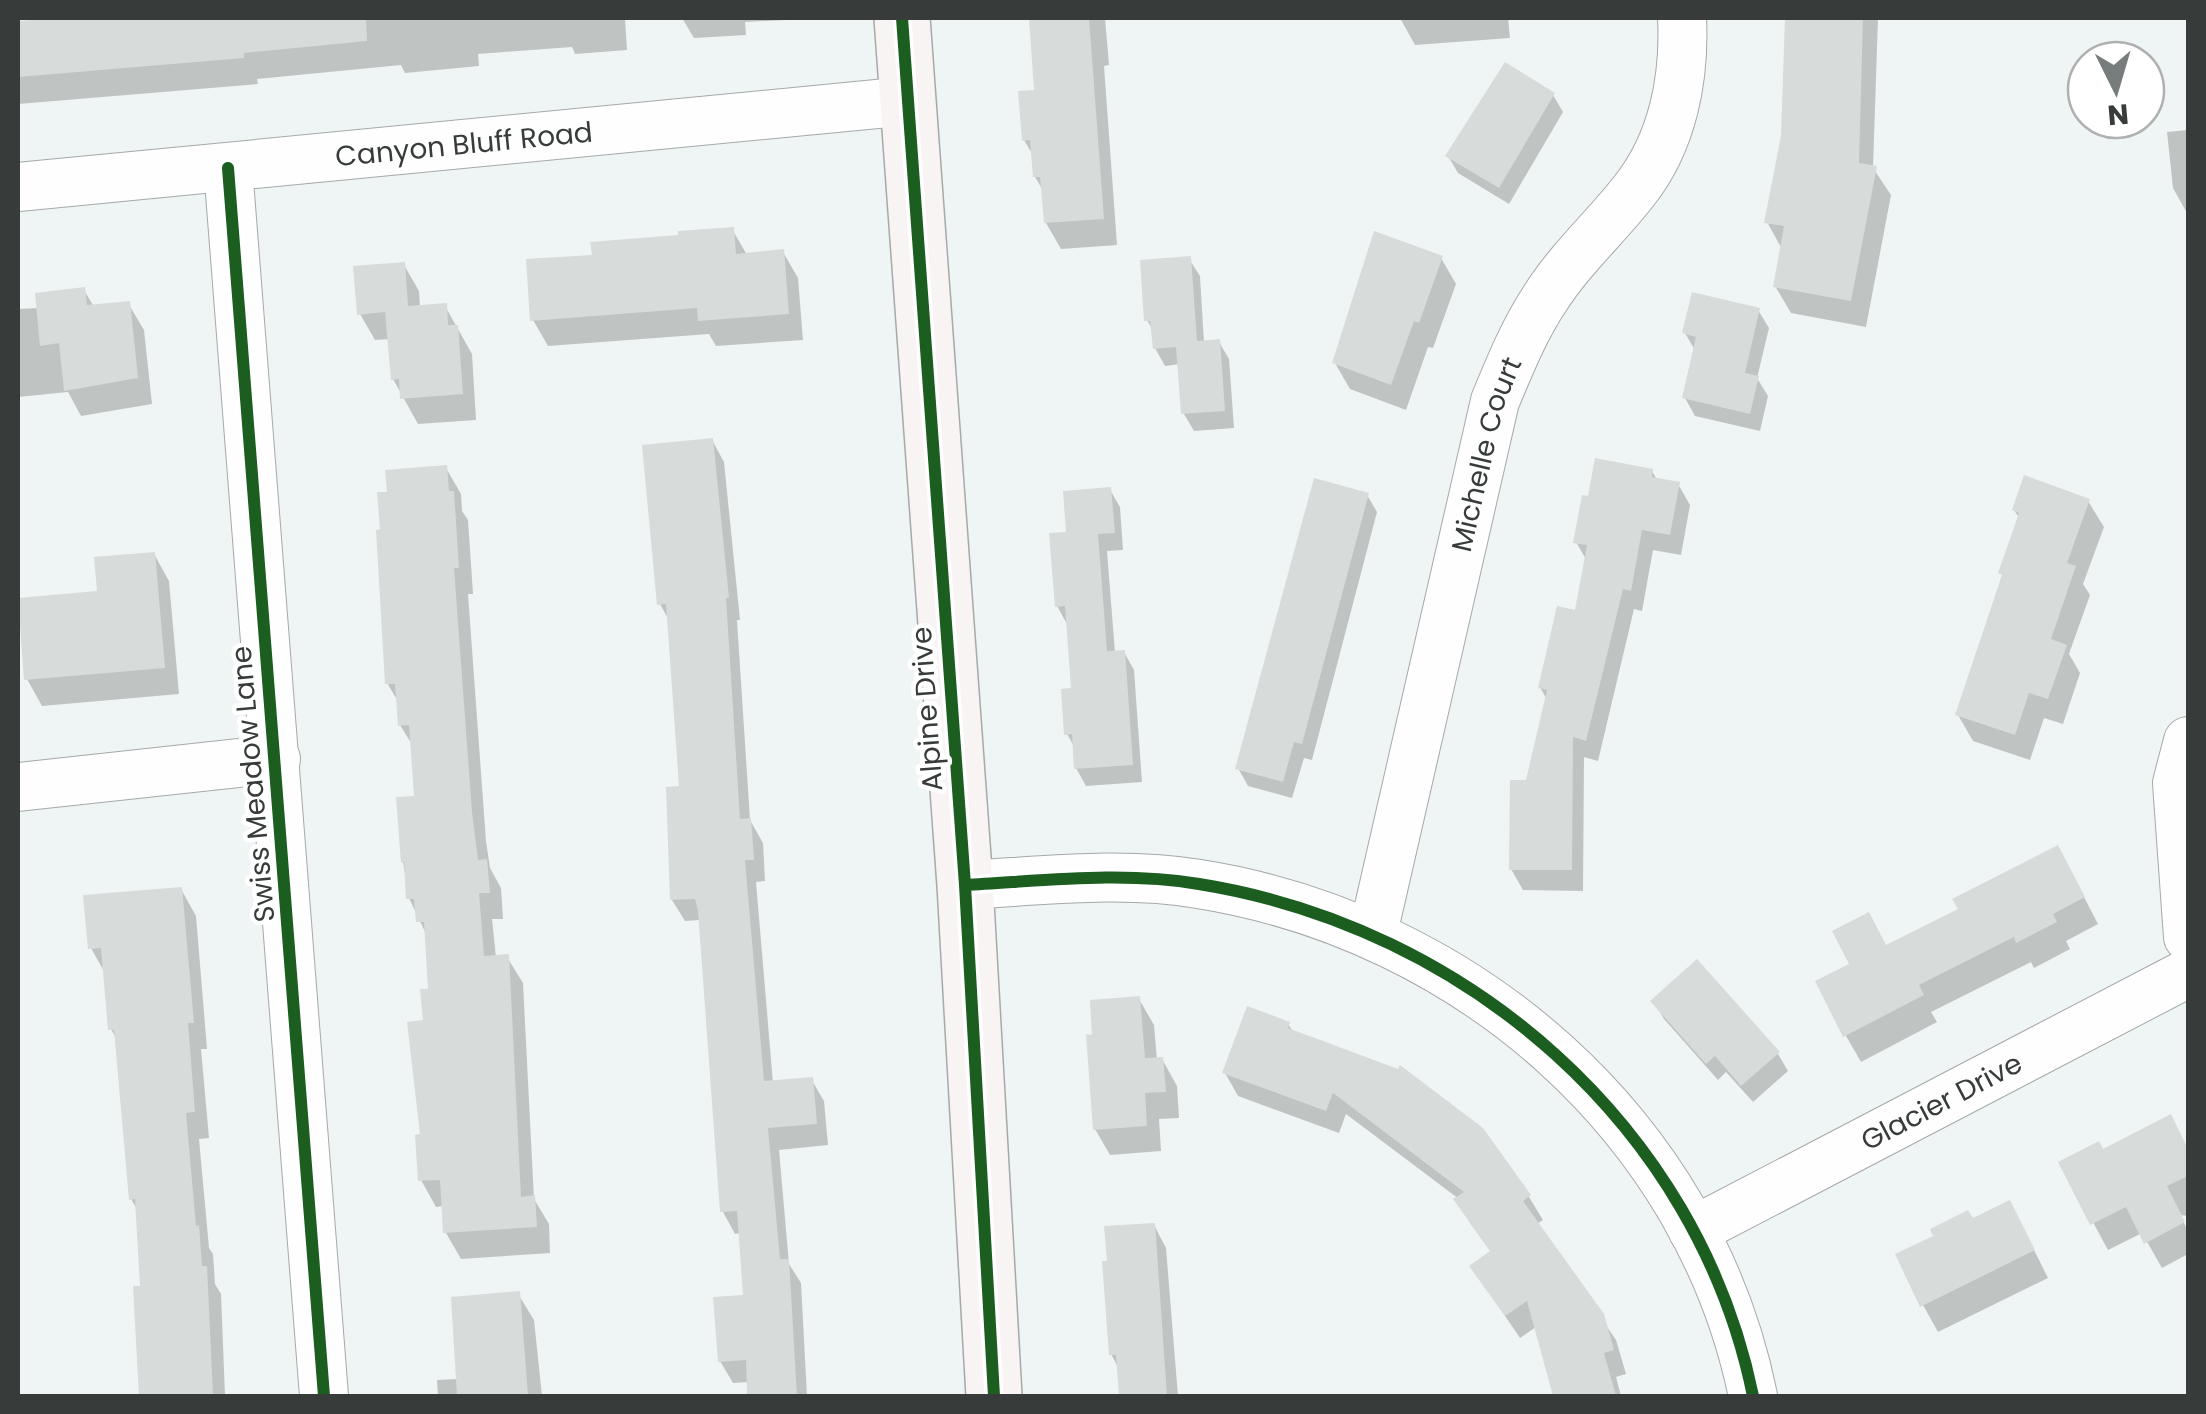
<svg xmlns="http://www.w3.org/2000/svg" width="2206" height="1414" font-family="Poppins,sans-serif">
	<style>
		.shadow { fill: #0003 }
		.building { fill: #d7dbda }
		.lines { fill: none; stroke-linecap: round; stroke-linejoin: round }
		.street-casing { stroke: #a5a9a9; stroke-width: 50 }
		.secondary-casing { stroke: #a5a9a9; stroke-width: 58 }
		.street { stroke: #fdfefd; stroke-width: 48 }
		.secondary { stroke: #f7f4f3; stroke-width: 55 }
		.cycleway-casing { stroke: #fff; stroke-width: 19 }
		.cycleway { stroke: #1b5e20; stroke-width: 12 }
		.labels { text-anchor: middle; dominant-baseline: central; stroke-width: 9; stroke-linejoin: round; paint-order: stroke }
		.street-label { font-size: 28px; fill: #373c3b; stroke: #fff }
	</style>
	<rect width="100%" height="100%" fill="#eff5f4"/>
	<path class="shadow" d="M 45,18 L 625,18 L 627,50 L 575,54 L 572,47 L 478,54 L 479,66 L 405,73 L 401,65 L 257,79 L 258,84 L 18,104 L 18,23 L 45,21 Z
		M 682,18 L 786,18 L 786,20 L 745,22 L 746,35 L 694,38 Z
		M 1027,18 L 1105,18 L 1109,65 L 1104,66 L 1117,245 L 1061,249 L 1046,223 L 1044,192 L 1035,177 L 1034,157 L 1024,140 L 1037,92 L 1031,20 Z
		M 1400,18 L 1508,18 L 1510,38 L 1415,45 Z
		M 1787,18 L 1878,18 L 1873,168 L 1891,195 L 1866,327 L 1791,313 L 1775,286 L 1782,249 L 1767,222 L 1783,136 Z
		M 1553,95 L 1563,112 L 1509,204 L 1458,173 L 1448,156 Z
		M 2188,130 L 2188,215 L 2173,188 L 2167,132 Z
		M 732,229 L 747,255 L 783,252 L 798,278 L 803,340 L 716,346 L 709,334 L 548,346 L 533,320 Z
		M 1441,258 L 1456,284 L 1433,348 L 1428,347 L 1406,410 L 1350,389 L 1335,363 Z
		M 1189,259 L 1200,276 L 1204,343 L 1219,342 L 1229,359 L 1234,428 L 1194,431 L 1184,414 L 1180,364 L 1165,366 L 1155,348 L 1154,333 L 1147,320 Z
		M 404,265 L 419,291 L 420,308 L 445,306 L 472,354 L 476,420 L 418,424 L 393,379 L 390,339 L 375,340 L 360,314 Z
		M 84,290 L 94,307 L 128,303 L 144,330 L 152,404 L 81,416 L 68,392 L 18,397 L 18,309 L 39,308 Z
		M 1758,310 L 1769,328 L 1757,378 L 1768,396 L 1760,431 L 1695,416 L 1685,398 L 1696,352 L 1685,333 Z
		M 712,440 L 724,462 L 740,620 L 737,620 L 750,820 L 763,843 L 765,881 L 756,882 L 773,1083 L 811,1079 L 824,1101 L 828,1145 L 779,1150 L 789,1264 L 801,1283 L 807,1396 L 749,1396 L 749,1382 L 733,1383 L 720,1361 L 746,1298 L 741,1233 L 735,1234 L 723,1212 L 699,920 L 685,921 L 672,900 L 682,789 L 670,622 L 660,604 Z
		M 446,468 L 461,494 L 462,511 L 468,520 L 473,594 L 468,594 L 486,841 L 490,868 L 501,888 L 503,919 L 492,919 L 496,958 L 507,957 L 523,983 L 534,1199 L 549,1224 L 550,1253 L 461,1259 L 446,1233 L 444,1206 L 436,1207 L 421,1180 L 425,1023 L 431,991 L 427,936 L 409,898 L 403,862 L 417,798 L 413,746 L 400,725 L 399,703 L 387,683 L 382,532 L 389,495 Z
		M 1652,471 L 1657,480 L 1678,484 L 1690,505 L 1681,555 L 1653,550 L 1642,611 L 1634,609 L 1598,761 L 1584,757 L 1583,891 L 1523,890 L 1511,869 L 1547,700 L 1540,687 L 1577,613 L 1587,561 L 1576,542 Z
		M 1110,490 L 1120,507 L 1123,550 L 1107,551 L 1115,653 L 1124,652 L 1134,670 L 1142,782 L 1086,786 L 1076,768 L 1075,748 L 1067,734 L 1074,691 L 1067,624 L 1057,606 L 1068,534 Z
		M 1367,495 L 1377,512 L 1312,760 L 1304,758 L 1292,798 L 1248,786 L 1238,768 Z
		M 2088,501 L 2104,527 L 2083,584 L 2090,595 L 2069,654 L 2080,673 L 2063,724 L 2044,718 L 2030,760 L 1973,741 L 1958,715 L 2020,519 L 2014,510 Z
		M 154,554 L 169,581 L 179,694 L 42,706 L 27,679 L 100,593 Z
		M 2072,874 L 2098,924 L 2066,941 L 2070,949 L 2034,968 L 2031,962 L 1931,1012 L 1937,1022 L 1861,1062 L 1846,1036 L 1887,948 L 1961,910 Z
		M 181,889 L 196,916 L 207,1049 L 201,1049 L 209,1138 L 199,1139 L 209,1248 L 213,1254 L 215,1284 L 221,1294 L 225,1396 L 150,1396 L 138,1211 L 131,1199 L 117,1040 L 111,1029 L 106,975 L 91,948 Z
		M 1697,963 L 1778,1054 L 1788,1071 L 1753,1102 L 1726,1072 L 1718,1080 L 1664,1019 L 1654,1001 Z
		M 1139,999 L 1154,1025 L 1157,1060 L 1162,1059 L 1177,1086 L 1179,1118 L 1159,1119 L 1161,1151 L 1110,1155 L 1095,1129 L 1095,1037 Z
		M 1288,1024 L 1294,1033 L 1481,1130 L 1529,1197 L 1543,1220 L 1537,1224 L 1616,1340 L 1626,1374 L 1616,1377 L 1621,1396 L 1556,1396 L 1536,1327 L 1520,1338 L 1472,1267 L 1492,1253 L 1470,1223 L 1459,1199 L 1346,1114 L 1339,1133 L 1238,1096 L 1225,1073 Z
		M 2170,1117 L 2188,1151 L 2188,1216 L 2180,1215 L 2188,1231 L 2188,1254 L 2162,1268 L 2142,1233 L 2108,1250 L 2061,1163 L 2102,1152 Z
		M 1972,1221 L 2024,1230 L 2048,1278 L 1938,1332 L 1923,1305 Z
		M 1154,1225 L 1166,1248 L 1178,1396 L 1121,1396 L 1119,1369 L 1111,1354 Z
		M 518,1294 L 534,1320 L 542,1396 L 438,1396 L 437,1380 L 457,1379 Z"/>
	<path class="building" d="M 56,18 L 366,18 L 367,41 L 244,53 L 244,58 L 18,77 L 18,21 Z
		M 1029,18 L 1089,18 L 1104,219 L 1044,223 L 1040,177 L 1033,177 L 1030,140 L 1022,141 L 1018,91 L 1034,90 Z
		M 1785,18 L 1863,18 L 1859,163 L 1877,166 L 1851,301 L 1773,287 L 1784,226 L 1764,223 L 1781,136 Z
		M 1505,62 L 1555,93 L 1499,188 L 1445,156 Z
		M 734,227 L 736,254 L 784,249 L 789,314 L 698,321 L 697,308 L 530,321 L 526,259 L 592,255 L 590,242 L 678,235 L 678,231 Z
		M 1374,231 L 1443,256 L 1419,323 L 1414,321 L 1391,385 L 1332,363 Z
		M 1191,256 L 1197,341 L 1220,339 L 1225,411 L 1181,414 L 1176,347 L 1153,349 L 1150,321 L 1144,321 L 1140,260 Z
		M 405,262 L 408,306 L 447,303 L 448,325 L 458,325 L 463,394 L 400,399 L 399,379 L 391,380 L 385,312 L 357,315 L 353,266 Z
		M 85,287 L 87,305 L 130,301 L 138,378 L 64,391 L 59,343 L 40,346 L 35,293 Z
		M 1692,292 L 1760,308 L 1745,373 L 1759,376 L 1750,414 L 1682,398 L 1696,337 L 1682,333 Z
		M 713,438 L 729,598 L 726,598 L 740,819 L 751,818 L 754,860 L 745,860 L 764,1081 L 813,1077 L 817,1124 L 768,1128 L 780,1259 L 789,1259 L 797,1396 L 747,1396 L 746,1360 L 718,1362 L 713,1297 L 743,1295 L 737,1211 L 720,1212 L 698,911 L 695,899 L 670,900 L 666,787 L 679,786 L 666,604 L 657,605 L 642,445 Z
		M 1595,458 L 1653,469 L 1652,477 L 1680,482 L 1670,535 L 1642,530 L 1631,591 L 1623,589 L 1586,741 L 1573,737 L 1572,870 L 1509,870 L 1510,780 L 1526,780 L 1547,690 L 1538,688 L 1557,606 L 1575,610 L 1587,545 L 1573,543 L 1582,495 L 1588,496 Z
		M 447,465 L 449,491 L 454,491 L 459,568 L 454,568 L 472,812 L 478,860 L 487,859 L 490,893 L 479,893 L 484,956 L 509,954 L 521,1197 L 535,1195 L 537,1227 L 443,1233 L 440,1180 L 418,1181 L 415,1135 L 420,1134 L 407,1022 L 423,1020 L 420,989 L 428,989 L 424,922 L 416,922 L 414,899 L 406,899 L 404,862 L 401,863 L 396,797 L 414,796 L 409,725 L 398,726 L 395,684 L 385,684 L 376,530 L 380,529 L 377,492 L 387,492 L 385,470 Z
		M 2024,475 L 2090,499 L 2067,563 L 2076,566 L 2051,639 L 2067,645 L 2048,699 L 2029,693 L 2015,735 L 1955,715 L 2002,575 L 1998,573 L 2019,513 L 2012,510 Z
		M 1314,478 L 1369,493 L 1302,744 L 1294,742 L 1283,782 L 1235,769 Z
		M 1111,487 L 1115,533 L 1098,534 L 1107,651 L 1125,650 L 1133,765 L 1074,769 L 1072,734 L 1064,735 L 1061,689 L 1071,688 L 1065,606 L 1055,607 L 1049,533 L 1066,532 L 1063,491 Z
		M 155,552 L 165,668 L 24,680 L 18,598 L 97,591 L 94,557 Z
		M 2058,845 L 2085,897 L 2053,914 L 2057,922 L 2016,943 L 2014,937 L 1919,985 L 1924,995 L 1843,1037 L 1815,981 L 1849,964 L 1832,931 L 1869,912 L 1886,945 L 1958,909 L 1952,899 Z
		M 182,887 L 194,1023 L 188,1023 L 195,1112 L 186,1113 L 196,1226 L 199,1225 L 202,1266 L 207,1266 L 213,1396 L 139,1396 L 133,1286 L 140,1286 L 135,1199 L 129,1200 L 114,1030 L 108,1030 L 101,948 L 88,949 L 83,895 Z
		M 1697,959 L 1780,1052 L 1741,1086 L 1715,1056 L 1706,1064 L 1650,1001 Z
		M 1140,996 L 1145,1058 L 1163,1057 L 1166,1092 L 1145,1093 L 1147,1126 L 1093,1130 L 1086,1034 L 1092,1035 L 1090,1000 Z
		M 1247,1006 L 1290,1022 L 1288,1028 L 1398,1069 L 1400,1065 L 1483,1128 L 1531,1195 L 1523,1201 L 1604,1314 L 1614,1350 L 1604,1353 L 1616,1396 L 1553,1396 L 1527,1301 L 1505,1316 L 1469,1266 L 1490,1251 L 1453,1199 L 1464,1192 L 1333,1093 L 1326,1111 L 1222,1073 Z
		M 2171,1114 L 2188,1149 L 2188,1176 L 2167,1186 L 2185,1222 L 2144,1244 L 2126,1207 L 2090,1225 L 2058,1162 L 2099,1141 L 2103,1149 Z
		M 2010,1200 L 2035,1250 L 1920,1307 L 1895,1254 L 1933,1236 L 1930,1229 L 1968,1210 L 1973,1218 Z
		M 1155,1223 L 1167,1396 L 1119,1396 L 1116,1355 L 1109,1355 L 1102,1261 L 1107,1261 L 1104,1226 Z
		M 520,1291 L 528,1396 L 457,1396 L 451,1297 Z"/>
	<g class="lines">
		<defs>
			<g id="street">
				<path d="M 228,168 L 324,1396"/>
				<path id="s1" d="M 18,187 L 908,101"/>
				<path d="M 2188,741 L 2177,783 L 2188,937"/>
				<path d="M 18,787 L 276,759"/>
				<path d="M 965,885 C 1042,881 1122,871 1199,884 C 1467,927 1698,1126 1753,1396"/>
				<path id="s2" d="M 1373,933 L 1495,401 C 1510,365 1524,330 1546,297 C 1571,258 1606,227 1634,191 C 1673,142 1685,78 1682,18"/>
				<path id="s3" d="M 1693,1231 L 2188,973"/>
			</g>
			<path id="secondary" d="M 902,18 L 965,885 L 994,1396"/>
		</defs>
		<use href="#street" class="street-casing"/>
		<use href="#secondary" class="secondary-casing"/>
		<use href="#street" class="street"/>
		<use href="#secondary" class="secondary"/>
		<defs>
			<path id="cycleway" d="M 902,18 L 965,885 L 994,1396
				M 228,168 L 324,1396
				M 965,885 C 1042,881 1122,871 1199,884 C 1467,927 1698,1126 1753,1396"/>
		</defs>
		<use href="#cycleway" class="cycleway-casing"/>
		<use href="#cycleway" class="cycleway"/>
	</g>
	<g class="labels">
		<g class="street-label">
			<text stroke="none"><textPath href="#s1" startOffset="448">Canyon Bluff Road</textPath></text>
			<text stroke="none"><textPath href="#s2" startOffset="492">Michelle Court</textPath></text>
			<text transform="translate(927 709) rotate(-94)">Alpine Drive</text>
			<text transform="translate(253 784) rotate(-95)">Swiss Meadow Lane</text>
			<text stroke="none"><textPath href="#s3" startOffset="280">Glacier Drive</textPath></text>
		</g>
	</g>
	<rect width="2206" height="1414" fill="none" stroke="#373c3b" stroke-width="40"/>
	<g transform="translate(2116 90) rotate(175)"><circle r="48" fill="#ffffff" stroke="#afb1b1" stroke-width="2.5"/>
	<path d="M0-8L18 38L0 25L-18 38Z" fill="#777d7c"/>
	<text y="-15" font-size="28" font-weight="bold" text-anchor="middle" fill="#373c3b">N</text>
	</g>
</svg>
